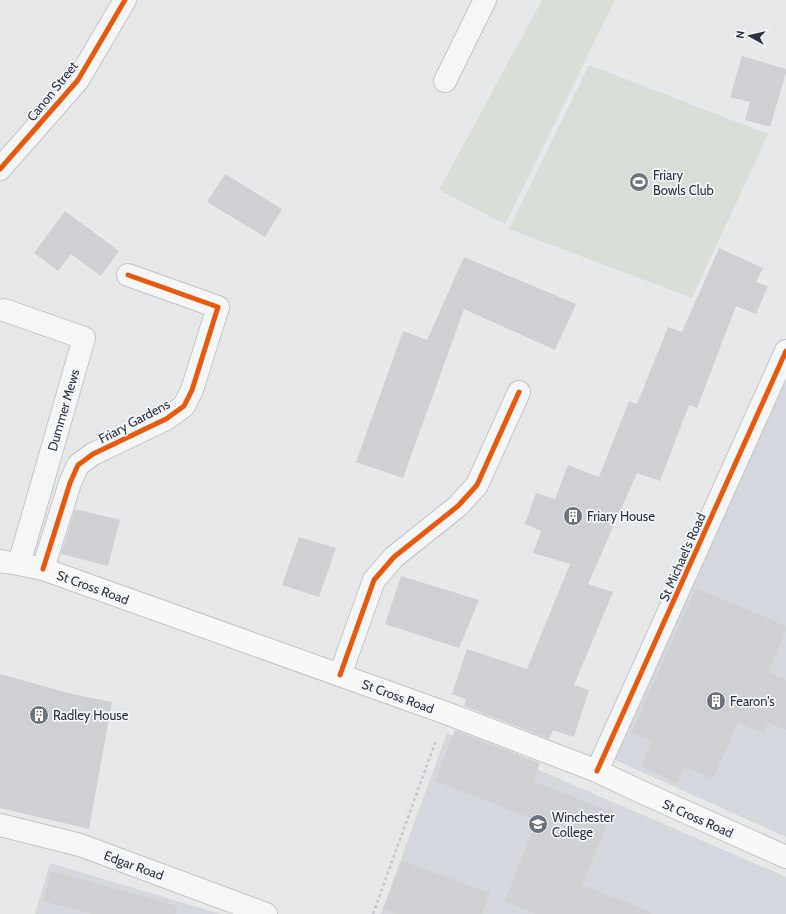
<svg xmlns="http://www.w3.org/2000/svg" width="786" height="914" font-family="Cabin,sans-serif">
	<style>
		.built { fill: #d4d7dd }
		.green { fill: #d6ded6 }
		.building { fill: #ced0d3 }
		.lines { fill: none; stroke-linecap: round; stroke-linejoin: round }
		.minor-casing { stroke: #c4c6c8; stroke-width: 24 }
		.secondary-casing { stroke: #c4c6c8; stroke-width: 24 }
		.path { stroke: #c5c6ca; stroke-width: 2.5; stroke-dasharray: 3 3; stroke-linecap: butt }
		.minor { stroke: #f5f6f7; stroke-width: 22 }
		.secondary { stroke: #f8f8f8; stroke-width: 22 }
		.cycleway-casing { stroke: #f4f6f9; stroke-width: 8 }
		.cycleway { stroke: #e8590c; stroke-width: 5 }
		.labels { text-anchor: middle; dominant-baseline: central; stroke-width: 3.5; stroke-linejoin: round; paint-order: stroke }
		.street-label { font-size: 13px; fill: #2b3445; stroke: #f4f6f9 }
		.poi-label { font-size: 13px; fill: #2b3445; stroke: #f4f6f9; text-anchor: start }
	</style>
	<rect width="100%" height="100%" fill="#e6e8ea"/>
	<path class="built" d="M 786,379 L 786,837 L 613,759 Z
		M 447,733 L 539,770 L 786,877 L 786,914 L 381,914 Z
		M 50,863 L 214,912 L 220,914 L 35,914 Z"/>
	<path class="green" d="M 542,0 L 615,0 L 505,224 L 439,190 Z
		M 589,65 L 768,134 L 692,298 L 509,229 Z"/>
	<path class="building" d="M 742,56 L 786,69 L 786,73 L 770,127 L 745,120 L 750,102 L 730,97 Z
		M 225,174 L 282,209 L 265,237 L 207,202 Z
		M 65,211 L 119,251 L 101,276 L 71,254 L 58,271 L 34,253 Z
		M 719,248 L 763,268 L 756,282 L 768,286 L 756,314 L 736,306 L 697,408 L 689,405 L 660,481 L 637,473 L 588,584 L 613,592 L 574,685 L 589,690 L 574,737 L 553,730 L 549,739 L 464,706 L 466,699 L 452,694 L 467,649 L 527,669 L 570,564 L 533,553 L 541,531 L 525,524 L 536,493 L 555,499 L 568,465 L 599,477 L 629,401 L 637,404 L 668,327 L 682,332 Z
		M 464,257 L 576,304 L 555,350 L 464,309 L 403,478 L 356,462 L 403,331 L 427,340 Z
		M 75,509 L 120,520 L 108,566 L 61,554 Z
		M 299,537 L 336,548 L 319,597 L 282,585 Z
		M 401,576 L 479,600 L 459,648 L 385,624 Z
		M 696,588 L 786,626 L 786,629 L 768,672 L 786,680 L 786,730 L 768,722 L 764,734 L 738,722 L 713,779 L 684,766 L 677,783 L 641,766 L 652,741 L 631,733 Z
		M 0,674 L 72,694 L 112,702 L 89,829 L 0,808 Z
		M 455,730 L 540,763 L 533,781 L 612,812 L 582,885 L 651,912 L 651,914 L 536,914 L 505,901 L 537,820 L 435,781 Z
		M 402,861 L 490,893 L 482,914 L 398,914 L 383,909 Z
		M 51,871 L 177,906 L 176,914 L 93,914 L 43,901 Z"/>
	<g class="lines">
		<defs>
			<path id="minor" d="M 445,81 L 485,0
				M 0,169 L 78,80 L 125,0
				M 4,310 L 84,338 L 19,564
				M 43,569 L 70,483 L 78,465 L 93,454 L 166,419 L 184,406 L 192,390 L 218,307 L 128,275
				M 340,675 L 374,580 L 394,557 L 458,506 L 477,485 L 519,392
				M 597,771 L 786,351
				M 0,825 L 80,845 L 266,914"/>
			<path id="secondary" d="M 0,561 L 19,564 L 43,569 L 446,713 L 597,771 L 637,790 L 786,857"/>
		</defs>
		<use href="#minor" class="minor-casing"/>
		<use href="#secondary" class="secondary-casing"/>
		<path class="path" d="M 373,914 L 436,740"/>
		<use href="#minor" class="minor"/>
		<use href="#secondary" class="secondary"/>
		<defs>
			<path id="cycleway" d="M 0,169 L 78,80 L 125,0
				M 43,569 L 70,483 L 78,465 L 93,454 L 166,419 L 184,406 L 192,390 L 218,307 L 128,275
				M 340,675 L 374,580 L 394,557 L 458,506 L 477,485 L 519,392
				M 597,771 L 786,351"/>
		</defs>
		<use href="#cycleway" class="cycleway-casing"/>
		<use href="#cycleway" class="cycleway"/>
	</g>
	<defs>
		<symbol id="stadium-disc" viewBox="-11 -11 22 22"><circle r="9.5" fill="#6c737f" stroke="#f4f6f9"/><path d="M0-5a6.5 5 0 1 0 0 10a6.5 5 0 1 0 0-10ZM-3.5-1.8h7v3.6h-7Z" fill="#fff"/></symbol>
		<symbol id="building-disc" viewBox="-11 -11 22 22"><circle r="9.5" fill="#6c737f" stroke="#f4f6f9"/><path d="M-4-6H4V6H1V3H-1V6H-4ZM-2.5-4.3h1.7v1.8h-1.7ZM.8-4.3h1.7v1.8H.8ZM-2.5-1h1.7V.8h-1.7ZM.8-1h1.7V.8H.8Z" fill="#fff"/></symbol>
		<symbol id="school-disc" viewBox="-11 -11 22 22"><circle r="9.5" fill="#6c737f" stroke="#f4f6f9"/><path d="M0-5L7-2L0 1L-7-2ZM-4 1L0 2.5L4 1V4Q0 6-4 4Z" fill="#fff"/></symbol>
	</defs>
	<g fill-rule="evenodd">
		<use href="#stadium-disc" x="628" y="171" width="22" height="22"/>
		<use href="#building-disc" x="562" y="505" width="22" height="22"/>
		<use href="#building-disc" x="705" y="690" width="22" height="22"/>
		<use href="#building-disc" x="28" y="704" width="22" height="22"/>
		<use href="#school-disc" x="527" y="813" width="22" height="22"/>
	</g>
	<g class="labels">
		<g class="street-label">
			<text transform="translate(52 91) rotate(-51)">Canon Street</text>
			<text transform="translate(63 410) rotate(-74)">Dummer Mews</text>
			<text transform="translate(134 421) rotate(-28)">Friary Gardens</text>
			<text transform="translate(682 557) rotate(-66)">St Michael's Road</text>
			<text transform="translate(93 587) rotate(20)">St Cross Road</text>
			<text transform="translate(398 696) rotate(20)">St Cross Road</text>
			<text transform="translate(698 818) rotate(24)">St Cross Road</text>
			<text transform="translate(134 865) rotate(20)">Edgar Road</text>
		</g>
		<g class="poi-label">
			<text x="653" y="175">Friary<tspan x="653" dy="15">Bowls Club</tspan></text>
			<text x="587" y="516">Friary House</text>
			<text x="730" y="701">Fearon's</text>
			<text x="53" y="715">Radley House</text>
			<text x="552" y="817">Winchester<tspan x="552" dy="15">College</tspan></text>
		</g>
	</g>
	<g transform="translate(750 36) rotate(278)" stroke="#f4f6f9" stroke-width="3" paint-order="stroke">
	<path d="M0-3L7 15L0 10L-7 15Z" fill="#2b3445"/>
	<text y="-6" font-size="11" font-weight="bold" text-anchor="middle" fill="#2b3445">N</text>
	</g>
</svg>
